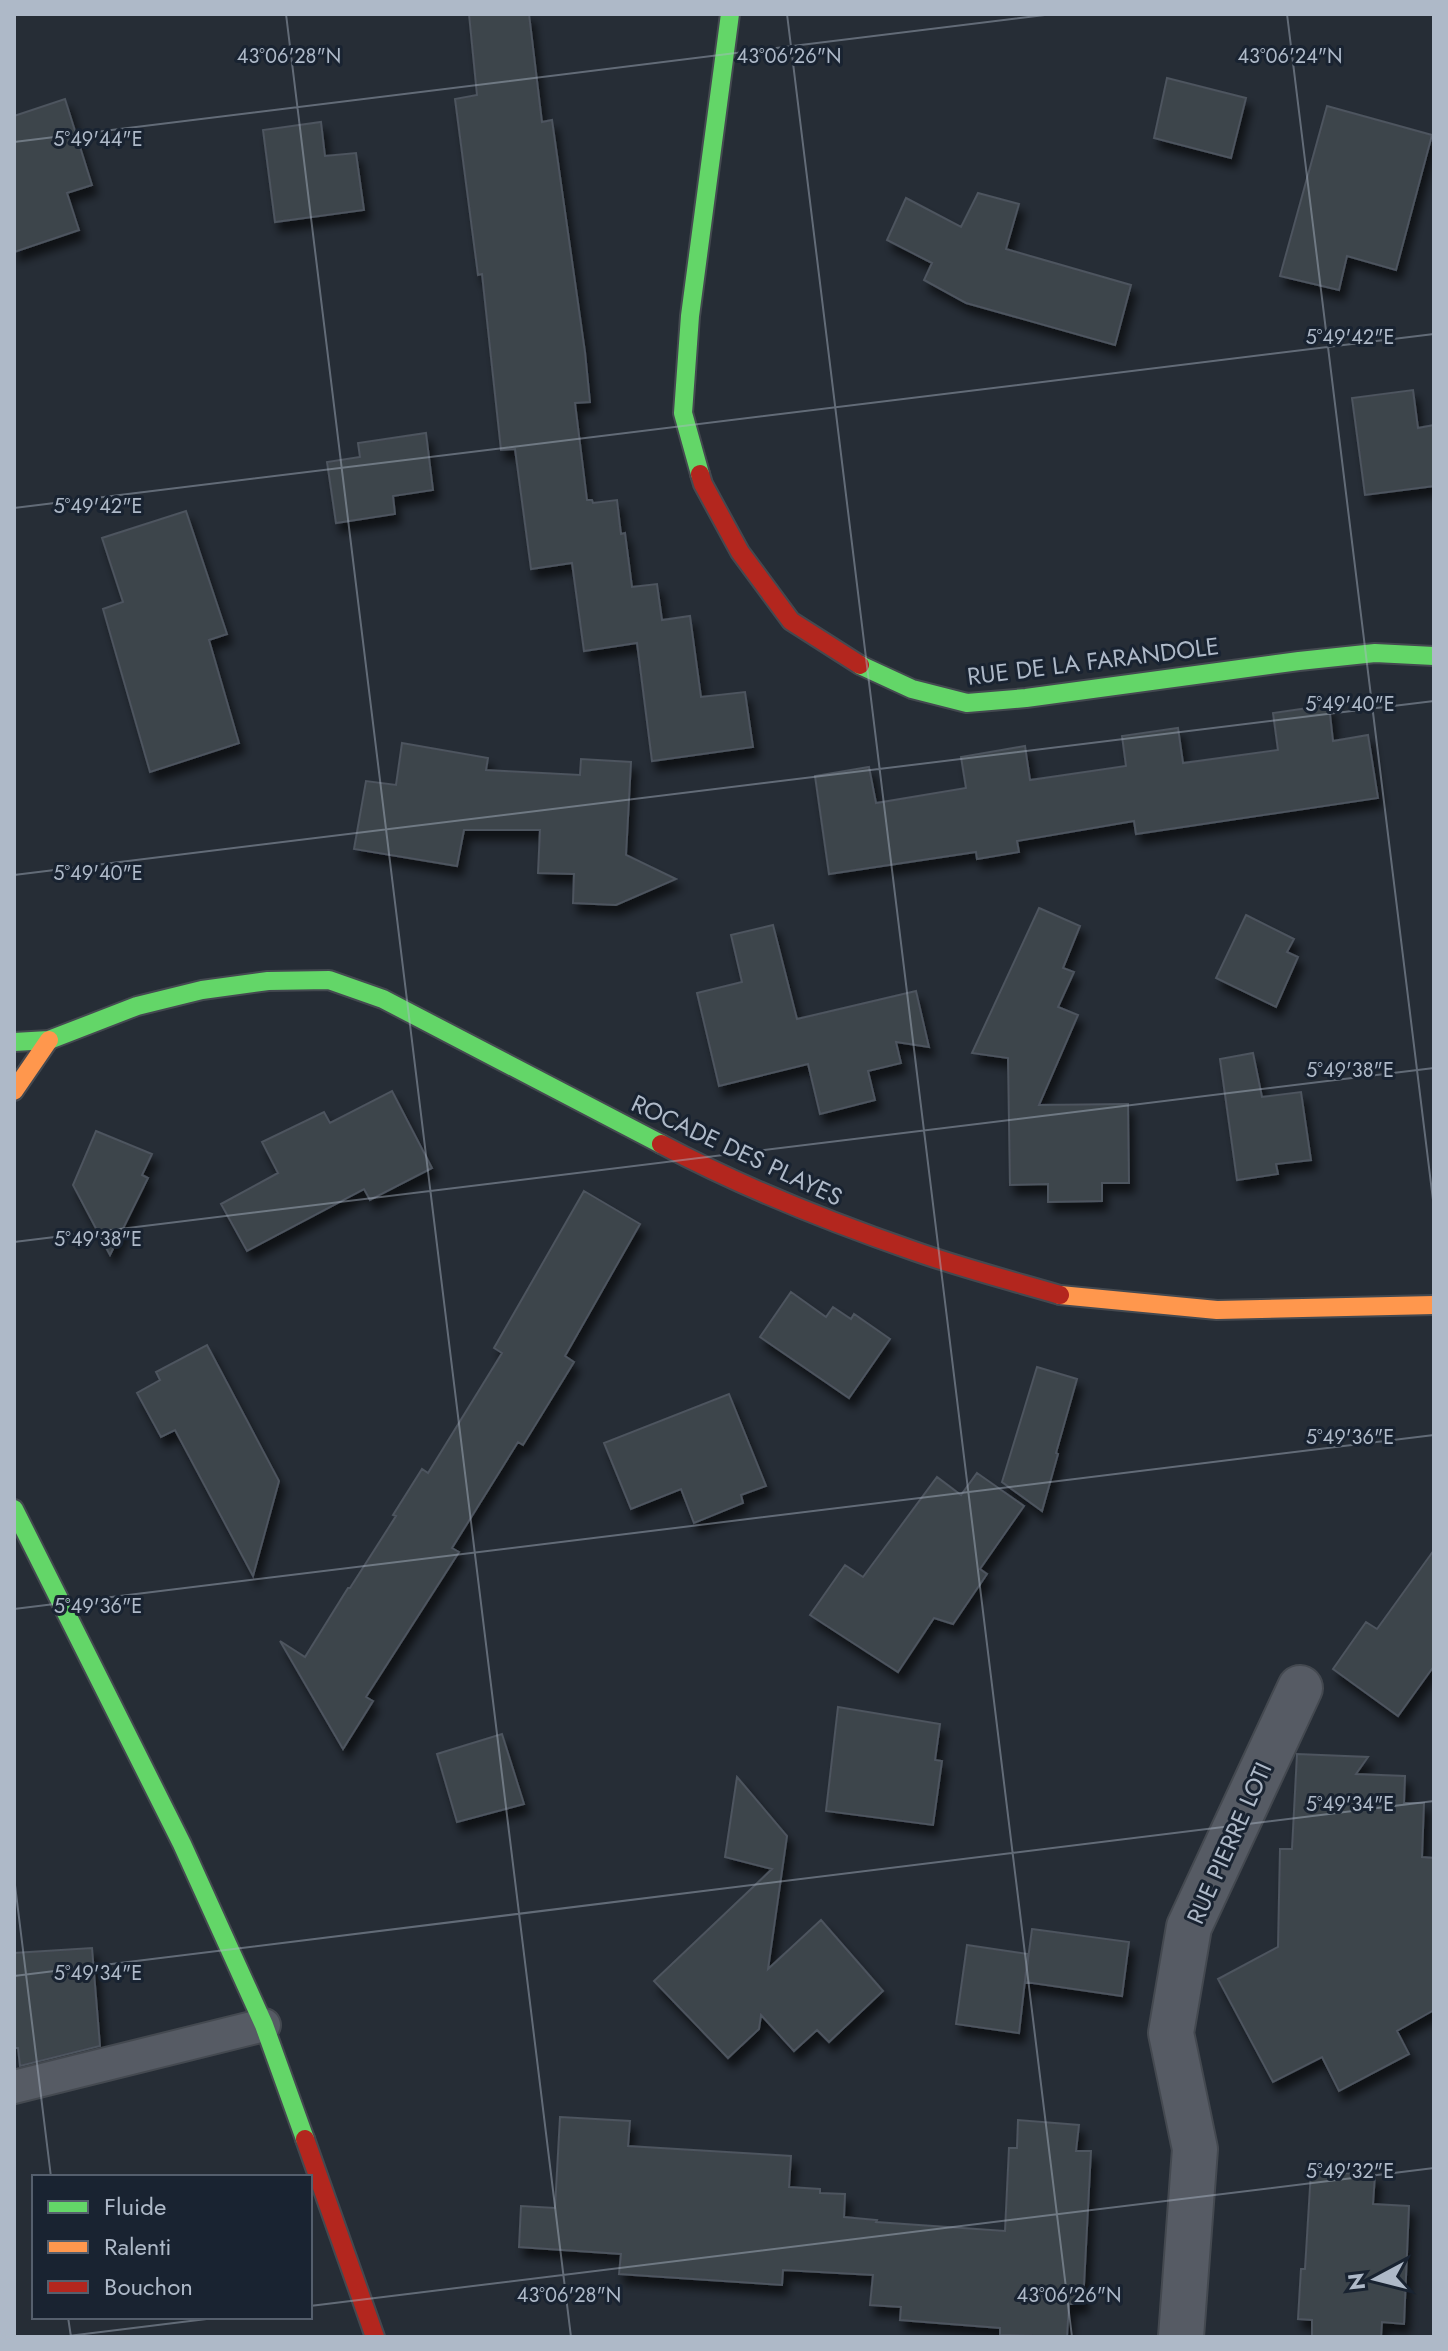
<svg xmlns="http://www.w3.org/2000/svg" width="1448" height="2351" font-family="Jost,sans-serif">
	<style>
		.building { fill: #3e444c; stroke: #4d545e; stroke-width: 2; filter: url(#shadow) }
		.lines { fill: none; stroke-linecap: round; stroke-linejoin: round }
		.lane-casing { stroke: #444950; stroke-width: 36 }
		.street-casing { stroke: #444950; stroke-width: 48 }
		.fast-casing { stroke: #444950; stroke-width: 22 }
		.slow-casing { stroke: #444950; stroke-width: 22 }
		.jam-casing { stroke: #444950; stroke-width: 22 }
		.lane { stroke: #565b64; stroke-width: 32 }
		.street { stroke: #565b64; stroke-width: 44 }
		.fast { stroke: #63d668; stroke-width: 18 }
		.slow { stroke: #ff974d; stroke-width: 18 }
		.jam { stroke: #b3261e; stroke-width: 18 }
		.ticks { fill: none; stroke: #aeb9c8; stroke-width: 2; stroke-opacity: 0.45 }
		.labels { text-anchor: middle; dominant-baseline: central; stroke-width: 6; stroke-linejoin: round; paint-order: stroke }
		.street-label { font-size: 24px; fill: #aeb9c8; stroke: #192331 }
		.ticks-label { font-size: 20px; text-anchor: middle; fill: #aeb9c8; stroke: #192331; stroke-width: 6; stroke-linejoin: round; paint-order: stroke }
	</style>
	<defs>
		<filter id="shadow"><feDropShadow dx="5" dy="9" stdDeviation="4" flood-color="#0009"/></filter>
	</defs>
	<rect width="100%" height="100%" fill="#262d36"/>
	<path class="building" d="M 469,14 L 529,14 L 542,122 L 552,120 L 585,352 L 590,402 L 575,403 L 587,500 L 592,500 L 593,503 L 617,500 L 621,534 L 625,533 L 632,587 L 657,584 L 662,620 L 690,616 L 701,697 L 745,692 L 753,747 L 652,761 L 637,643 L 584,651 L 572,563 L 531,569 L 515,449 L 501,450 L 482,274 L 478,275 L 455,99 L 477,95 Z
		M 1167,78 L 1246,98 L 1231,158 L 1154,138 Z
		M 65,99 L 92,185 L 67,193 L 79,230 L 14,252 L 14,116 Z
		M 1327,106 L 1432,135 L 1396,270 L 1347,256 L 1339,290 L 1280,276 Z
		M 321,122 L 325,156 L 356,153 L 364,210 L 275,222 L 263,130 Z
		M 978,193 L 1019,204 L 1006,249 L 1131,285 L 1115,345 L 966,303 L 924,280 L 932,263 L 887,240 L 906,198 L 961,227 Z
		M 1413,390 L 1418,428 L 1434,425 L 1434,486 L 1365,495 L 1352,398 Z
		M 426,433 L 433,490 L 393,496 L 395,514 L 336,523 L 327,462 L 360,457 L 358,443 Z
		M 186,511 L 227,634 L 209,640 L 239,743 L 150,772 L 103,609 L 123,602 L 102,538 Z
		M 1329,705 L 1333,741 L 1368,735 L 1378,798 L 1136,834 L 1134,821 L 1017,841 L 1019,852 L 977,859 L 976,852 L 829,874 L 815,776 L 869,767 L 876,803 L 966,788 L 961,757 L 1025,746 L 1030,780 L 1126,766 L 1122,736 L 1178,728 L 1183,763 L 1278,750 L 1273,713 Z
		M 402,743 L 488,758 L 486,770 L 580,775 L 581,759 L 631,762 L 626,855 L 676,879 L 616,905 L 573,903 L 574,874 L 538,873 L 540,830 L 464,830 L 457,866 L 354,849 L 366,781 L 396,785 Z
		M 1039,908 L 1080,926 L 1063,968 L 1074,972 L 1058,1007 L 1078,1015 L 1039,1105 L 1128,1104 L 1129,1183 L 1102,1183 L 1102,1201 L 1048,1202 L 1048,1184 L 1010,1185 L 1008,1058 L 972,1053 Z
		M 1246,915 L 1294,939 L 1287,952 L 1298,957 L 1276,1007 L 1216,978 Z
		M 773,925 L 797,1019 L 916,991 L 929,1047 L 896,1042 L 901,1063 L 868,1071 L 875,1100 L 820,1114 L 808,1064 L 719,1086 L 697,993 L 742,982 L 731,935 Z
		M 1253,1053 L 1262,1097 L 1301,1092 L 1311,1160 L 1276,1164 L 1278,1174 L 1237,1180 L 1220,1059 Z
		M 392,1091 L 432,1168 L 370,1200 L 364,1189 L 247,1251 L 221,1204 L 278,1173 L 262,1142 L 324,1112 L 330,1123 Z
		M 96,1131 L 152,1154 L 142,1175 L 148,1178 L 110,1255 L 73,1185 Z
		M 584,1191 L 640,1224 L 565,1356 L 574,1362 L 523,1445 L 518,1442 L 452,1548 L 459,1552 L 366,1697 L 373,1701 L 343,1749 L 280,1641 L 305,1657 L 348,1588 L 350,1588 L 396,1516 L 393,1515 L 422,1469 L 428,1473 L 502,1353 L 494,1348 Z
		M 791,1292 L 826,1317 L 833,1307 L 851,1319 L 854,1314 L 890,1339 L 849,1398 L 760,1337 Z
		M 207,1345 L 279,1481 L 253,1576 L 175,1430 L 161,1437 L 137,1393 L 160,1380 L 156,1372 Z
		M 1037,1367 L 1077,1379 L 1056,1453 L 1058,1454 L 1042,1511 L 1002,1482 Z
		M 729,1394 L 766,1486 L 741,1495 L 743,1503 L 694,1523 L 681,1489 L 631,1509 L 604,1443 Z
		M 977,1473 L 1024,1506 L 980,1569 L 987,1574 L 953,1624 L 934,1618 L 898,1672 L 810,1615 L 845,1565 L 863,1577 L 937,1477 L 961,1495 Z
		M 1434,1550 L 1434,1666 L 1398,1716 L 1333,1669 L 1366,1622 L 1377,1629 Z
		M 838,1707 L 940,1724 L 935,1760 L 942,1761 L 933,1825 L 826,1811 Z
		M 502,1734 L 524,1804 L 457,1822 L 437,1754 Z
		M 1297,1754 L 1368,1757 L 1356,1774 L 1405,1776 L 1404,1803 L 1424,1803 L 1422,1857 L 1434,1858 L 1434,2010 L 1397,2031 L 1409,2054 L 1339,2091 L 1322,2057 L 1273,2082 L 1218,1979 L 1278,1947 L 1280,1849 L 1292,1849 Z
		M 737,1777 L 787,1836 L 768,1969 L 821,1920 L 883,1991 L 829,2042 L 817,2030 L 794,2051 L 761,2015 L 759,2029 L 728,2058 L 654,1981 L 772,1869 L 725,1857 Z
		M 1032,1929 L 1129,1942 L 1122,1996 L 1025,1982 Z
		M 967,1945 L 1028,1954 L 1019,2033 L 956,2024 Z
		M 92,1948 L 100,2046 L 20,2066 L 18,2048 L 14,2048 L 14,1953 Z
		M 560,2117 L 630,2121 L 628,2146 L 791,2156 L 789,2187 L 820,2189 L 820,2193 L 845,2194 L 844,2217 L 877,2220 L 876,2222 L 1005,2231 L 1009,2148 L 1017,2148 L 1018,2120 L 1079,2125 L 1076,2151 L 1091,2151 L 1083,2304 L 1069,2304 L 1067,2337 L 1000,2335 L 1000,2328 L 900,2320 L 901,2307 L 870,2305 L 873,2275 L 783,2270 L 782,2285 L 619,2274 L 621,2254 L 519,2247 L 521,2206 L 555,2208 Z
		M 1311,2171 L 1375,2175 L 1373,2204 L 1409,2206 L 1404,2324 L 1382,2322 L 1381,2337 L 1312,2337 L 1312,2320 L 1298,2319 L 1301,2269 L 1305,2269 Z"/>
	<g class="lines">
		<defs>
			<path id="lane" d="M 14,2087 L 264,2025"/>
			<path id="street" d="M 1181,2337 L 1195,2149 L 1171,2033 L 1189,1927 L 1300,1688"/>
			<path id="fast" d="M 700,474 L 683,413 L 690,316 L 730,14
				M 860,665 L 912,689 L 967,703 L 1026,698 L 1299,661 L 1375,653 L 1434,656
				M 14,1042 L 49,1040 L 137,1006 L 202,990 L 268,981 L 329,980 L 383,999 L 661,1144
				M 14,1509 L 182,1844 L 264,2025 L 305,2139"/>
			<path id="slow" d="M 14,1091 L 49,1040
				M 1060,1295 L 1217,1310 L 1434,1305"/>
			<path id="jam" d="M 700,474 L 703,484 L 740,552 L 791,621 L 860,665
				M 661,1144 C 742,1187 827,1221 914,1251 C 962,1268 1012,1281 1060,1295
				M 305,2139 L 375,2337"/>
		</defs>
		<use href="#lane" class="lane-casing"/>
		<use href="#street" class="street-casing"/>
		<use href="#fast" class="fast-casing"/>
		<use href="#slow" class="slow-casing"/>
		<use href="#jam" class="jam-casing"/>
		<use href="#lane" class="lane"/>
		<use href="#street" class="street"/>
		<use href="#fast" class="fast"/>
		<use href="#slow" class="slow"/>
		<use href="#jam" class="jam"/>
	</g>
	<path class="ticks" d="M 286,14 L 571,2337M 787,14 L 1072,2337M 1287,14 L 1434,1208M 14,142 L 1053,14M 14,508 L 1434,334M 14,875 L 1434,701M 14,1242 L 1434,1068M 14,1609 L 1434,1435M 14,1877 L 51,2177M 14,1976 L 1434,1801M 310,2306 L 1434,2168M 68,2317 L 71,2337M 60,2337 L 223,2317"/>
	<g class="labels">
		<g class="street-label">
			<text transform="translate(1093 661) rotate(-7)">RUE DE LA FARANDOLE</text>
			<text transform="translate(737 1150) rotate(25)">ROCADE DES PLAYES</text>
			<text transform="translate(1229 1843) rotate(-66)">RUE PIERRE LOTI</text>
		</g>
	</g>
	<g class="ticks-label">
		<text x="289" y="63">43°06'28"N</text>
		<text x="789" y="63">43°06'26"N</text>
		<text x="1290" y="63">43°06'24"N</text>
		<text x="98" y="146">5°49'44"E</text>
		<text x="1350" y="344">5°49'42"E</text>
		<text x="98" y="513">5°49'42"E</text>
		<text x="1350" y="711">5°49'40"E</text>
		<text x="98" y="880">5°49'40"E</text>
		<text x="1350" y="1077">5°49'38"E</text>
		<text x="98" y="1246">5°49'38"E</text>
		<text x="1350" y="1444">5°49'36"E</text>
		<text x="98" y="1613">5°49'36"E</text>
		<text x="1350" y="1811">5°49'34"E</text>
		<text x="98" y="1980">5°49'34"E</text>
		<text x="1350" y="2178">5°49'32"E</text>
		<text x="569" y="2302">43°06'28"N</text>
		<text x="1069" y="2302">43°06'26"N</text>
	</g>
	<rect width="1448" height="2351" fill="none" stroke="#aeb9c8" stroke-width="32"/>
	<rect x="32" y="2175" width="280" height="144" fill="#192331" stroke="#555f6d" stroke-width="2"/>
	<rect x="48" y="2201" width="40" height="12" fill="#63d668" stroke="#555f6d" stroke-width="2"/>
	<text x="104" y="2215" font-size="24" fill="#aeb9c8">Fluide</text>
	<rect x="48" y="2241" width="40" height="12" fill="#ff974d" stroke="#555f6d" stroke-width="2"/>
	<text x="104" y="2255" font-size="24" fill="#aeb9c8">Ralenti</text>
	<rect x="48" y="2281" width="40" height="12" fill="#b3261e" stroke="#555f6d" stroke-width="2"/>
	<text x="104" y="2295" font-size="24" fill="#aeb9c8">Bouchon</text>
	<g transform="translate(1376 2279) rotate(263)" stroke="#192331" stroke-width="6" paint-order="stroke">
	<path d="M0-6L14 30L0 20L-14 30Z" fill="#aeb9c8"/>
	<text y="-12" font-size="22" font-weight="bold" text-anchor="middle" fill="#aeb9c8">N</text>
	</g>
</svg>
